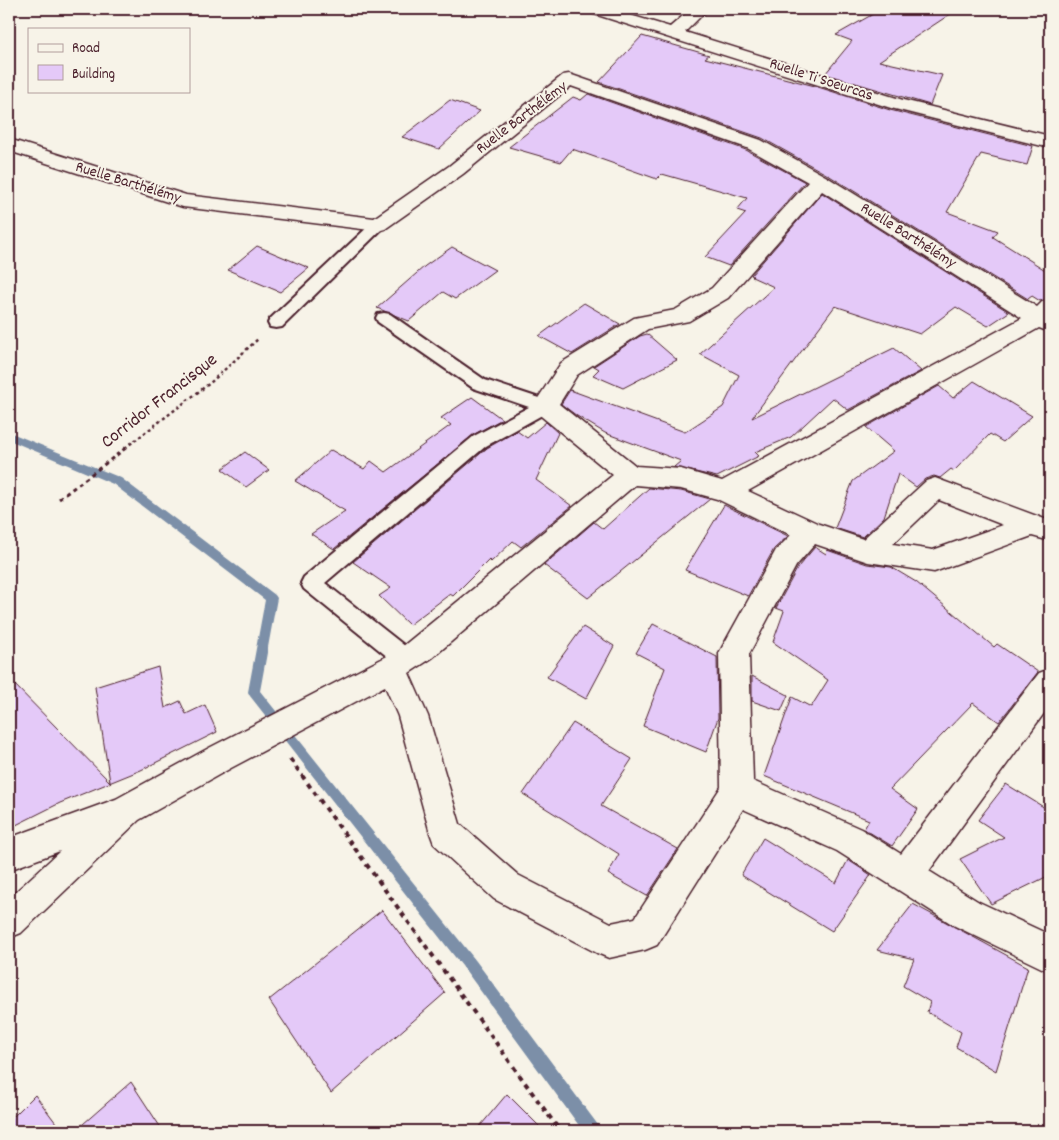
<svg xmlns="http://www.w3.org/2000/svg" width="1059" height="1140" font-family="Dekko,sans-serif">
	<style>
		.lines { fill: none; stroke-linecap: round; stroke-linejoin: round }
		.stream { fill: #7b8fa8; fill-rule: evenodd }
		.building { fill: #e4c9f8; stroke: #4a1f2b }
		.lane-casing { stroke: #4a1f2b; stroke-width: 4 }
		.street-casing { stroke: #4a1f2b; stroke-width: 3 }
		.path-far2 { stroke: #4a1f2b; stroke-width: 2.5; stroke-dasharray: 3 3; stroke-linecap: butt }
		.path-far1 { stroke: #4a1f2b; stroke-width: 3; stroke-dasharray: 4 4; stroke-linecap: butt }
		.path { stroke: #4a1f2b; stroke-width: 4; stroke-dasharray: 5 5; stroke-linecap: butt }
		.lane { fill: #f7f3e8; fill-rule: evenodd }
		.street { fill: #f7f3e8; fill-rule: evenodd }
		.labels { text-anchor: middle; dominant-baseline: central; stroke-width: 4; stroke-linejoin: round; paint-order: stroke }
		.far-street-label { font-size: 16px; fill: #4a1f2b; stroke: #f7f3e8 }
		.street-label { font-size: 19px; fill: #4a1f2b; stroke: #f7f3e8 }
	</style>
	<rect width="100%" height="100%" fill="#f7f3e8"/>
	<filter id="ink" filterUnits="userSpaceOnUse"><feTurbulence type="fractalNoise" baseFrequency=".02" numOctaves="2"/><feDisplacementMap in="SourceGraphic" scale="10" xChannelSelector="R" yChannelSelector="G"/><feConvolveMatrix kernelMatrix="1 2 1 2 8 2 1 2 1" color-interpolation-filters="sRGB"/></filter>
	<g filter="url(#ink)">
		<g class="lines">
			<path class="stream" d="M 9,432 L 121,478 L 275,595 L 277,598 L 260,691 L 476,961 L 598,1125 L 600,1131 L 583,1131 L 466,971 L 250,696 L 248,692 L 265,600 L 113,484 L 9,440 Z"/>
		</g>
		<path class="building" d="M 882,9 L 958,9 L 879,61 L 942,75 L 930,105 L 825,74 L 852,41 L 836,35 Z
			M 642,36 L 709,55 L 705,58 L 815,86 L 890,110 L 1033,146 L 1027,165 L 981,154 L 947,212 L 998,231 L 993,237 L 1050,273 L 1050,298 L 1040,301 L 1032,296 L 1028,299 L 828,175 L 762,138 L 599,82 Z
			M 588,94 L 746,150 L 805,182 L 729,266 L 705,257 L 746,213 L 737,210 L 747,198 L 662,174 L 657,179 L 572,149 L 561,162 L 509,147 L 573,97 L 581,100 Z
			M 450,100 L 480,111 L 439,149 L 402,137 Z
			M 822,193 L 1009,312 L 988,326 L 956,307 L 920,334 L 835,306 L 752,418 L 894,348 L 921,371 L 848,410 L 833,398 L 791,437 L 755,452 L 759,456 L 717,477 L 674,467 L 681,461 L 605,433 L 577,416 L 561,404 L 570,390 L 685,432 L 723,407 L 739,375 L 700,354 L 774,287 L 752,277 L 753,276 L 751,275 Z
			M 257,246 L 309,268 L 280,292 L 228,270 Z
			M 452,247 L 495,270 L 455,299 L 443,292 L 409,321 L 377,308 L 425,266 Z
			M 584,303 L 620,324 L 572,354 L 539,336 Z
			M 647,334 L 677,360 L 623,388 L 593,375 L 599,369 L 594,366 L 640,336 Z
			M 974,381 L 1032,416 L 1003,442 L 990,434 L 954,471 L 951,469 L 940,478 L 934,476 L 925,479 L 916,487 L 898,474 L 884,517 L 863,537 L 835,528 L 853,481 L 894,451 L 866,427 L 939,386 L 953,398 Z
			M 472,397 L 502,419 L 473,435 L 334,549 L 311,534 L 345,511 L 295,481 L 331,450 L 364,469 L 371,461 L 386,472 L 451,425 L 441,418 Z
			M 546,422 L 558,433 L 536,480 L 572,506 L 521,547 L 513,541 L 491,562 L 489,560 L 453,596 L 450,594 L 409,625 L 379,596 L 391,588 L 353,562 L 487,448 L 517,431 L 527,438 Z
			M 245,452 L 269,470 L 246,487 L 222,469 Z
			M 649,488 L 681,491 L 710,499 L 588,598 L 544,565 L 594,522 L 603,529 Z
			M 724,505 L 788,536 L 774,549 L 748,596 L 685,570 Z
			M 815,547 L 826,554 L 827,550 L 867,564 L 891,567 L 916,582 L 994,647 L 997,644 L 1038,672 L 999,722 L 973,703 L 890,789 L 918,809 L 892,846 L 864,829 L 869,820 L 764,776 L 792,697 L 811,707 L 828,680 L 773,642 L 784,611 L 776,608 L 798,567 Z
			M 653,624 L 717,657 L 718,718 L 706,752 L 643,726 L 665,668 L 636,653 Z
			M 583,627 L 614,646 L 586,699 L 547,677 Z
			M 158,667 L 165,708 L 180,701 L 186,714 L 205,705 L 217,732 L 141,770 L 60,803 L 16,825 L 9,802 L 9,679 L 110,782 L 95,687 Z
			M 752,676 L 788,695 L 781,711 L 752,701 Z
			M 573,723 L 632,759 L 601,806 L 678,849 L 647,896 L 608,874 L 619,854 L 523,794 Z
			M 1006,784 L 1050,811 L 1050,875 L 991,904 L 960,859 L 1004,837 L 978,820 Z
			M 763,838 L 836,883 L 848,860 L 871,875 L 832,931 L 741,875 Z
			M 913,904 L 1028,967 L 996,1071 L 956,1047 L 961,1032 L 927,1012 L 930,1002 L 903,986 L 914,959 L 877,950 Z
			M 382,910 L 445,993 L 331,1093 L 269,1000 Z
			M 131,1082 L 163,1131 L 75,1131 Z
			M 507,1094 L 544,1131 L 476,1131 Z
			M 35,1095 L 62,1131 L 9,1131 L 9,1121 Z"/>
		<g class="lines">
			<defs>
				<path id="lane" d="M 378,220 L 383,222 L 386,225 L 383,228 L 282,327 L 276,328 L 270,327 L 268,323 L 270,319 L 373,222 Z
					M 384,313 L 390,314 L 485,380 L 551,402 L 554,406 L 551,410 L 486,446 L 325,583 L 415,654 L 418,660 L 415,666 L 407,669 L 399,666 L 304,589 L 301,583 L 304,577 L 474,436 L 529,407 L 473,388 L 378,322 L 376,318 L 378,314 Z"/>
				<path id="street" d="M 586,9 L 610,9 L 670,27 L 691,9 L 708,9 L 685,32 L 903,100 L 1050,136 L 1050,148 L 891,108 L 588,12 Z
					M 569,74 L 761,140 L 827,177 L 1037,307 L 1042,302 L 1050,300 L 1050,332 L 1039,328 L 748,491 L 819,524 L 863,539 L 926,481 L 935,478 L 1050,521 L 1050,541 L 1032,536 L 934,572 L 868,562 L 815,544 L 796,566 L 749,654 L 753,781 L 861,829 L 901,854 L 1039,673 L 1050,669 L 1050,705 L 929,871 L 979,902 L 1050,935 L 1050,972 L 955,926 L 837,851 L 743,809 L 657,945 L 645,950 L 609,958 L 597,953 L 494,899 L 434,844 L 430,833 L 398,716 L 385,686 L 231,768 L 139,820 L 21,933 L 9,938 L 9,898 L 60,851 L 9,870 L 9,838 L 116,799 L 209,748 L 397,651 L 613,475 L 536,412 L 533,406 L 561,363 L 634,318 L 675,310 L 712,288 L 808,182 L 747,148 L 571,86 L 463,174 L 385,229 L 378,231 L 183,207 L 9,151 L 9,139 L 186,195 L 374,218 L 449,166 L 563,75 ZM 822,191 L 1022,318 L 722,481 L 681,469 L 636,466 L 559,404 L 577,375 L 648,329 L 689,321 L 728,298 ZM 635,485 L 681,489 L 717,499 L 791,535 L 776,550 L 719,653 L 721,787 L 635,918 L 611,923 L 518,875 L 460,824 L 428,716 L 409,673 L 432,658 ZM 939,500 L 1003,525 L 933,550 L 893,544 Z"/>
			</defs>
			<use href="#lane" class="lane-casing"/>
			<use href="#street" class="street-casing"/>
			<path class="path-far2" d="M 125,448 L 210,383 L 258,339"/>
			<path class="path-far1" d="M 59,499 L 127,447"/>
			<path class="path" d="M 290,759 L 560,1131"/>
			<use href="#lane" class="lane"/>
			<use href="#street" class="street"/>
		</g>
	</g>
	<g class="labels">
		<g class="far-street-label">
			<text transform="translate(821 80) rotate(18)">Ruelle Ti Soeurcas</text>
			<text transform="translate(522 118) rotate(-37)">Ruelle Barthélémy</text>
			<text transform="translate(128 183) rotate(17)">Ruelle Barthélémy</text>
			<text transform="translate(908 236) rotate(32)">Ruelle Barthélémy</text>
		</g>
		<g class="street-label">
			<text transform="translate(160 402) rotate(-38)">Corridor Francisque</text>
		</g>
	</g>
	<rect width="1059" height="1140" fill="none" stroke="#f7f3e8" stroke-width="30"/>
	<rect x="15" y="15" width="1029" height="1110" fill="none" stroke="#4a1f2b" stroke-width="2" filter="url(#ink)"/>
	<rect x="28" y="28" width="162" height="65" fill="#f7f3e8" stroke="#b29e9c"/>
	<rect x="38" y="44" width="25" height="8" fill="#f7f3e8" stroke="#b29e9c"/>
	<text x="72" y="52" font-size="15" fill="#4a1f2b">Road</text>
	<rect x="38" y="65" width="25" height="15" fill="#e4c9f8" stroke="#b29e9c"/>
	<text x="72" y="78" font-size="15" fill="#4a1f2b">Building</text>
</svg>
